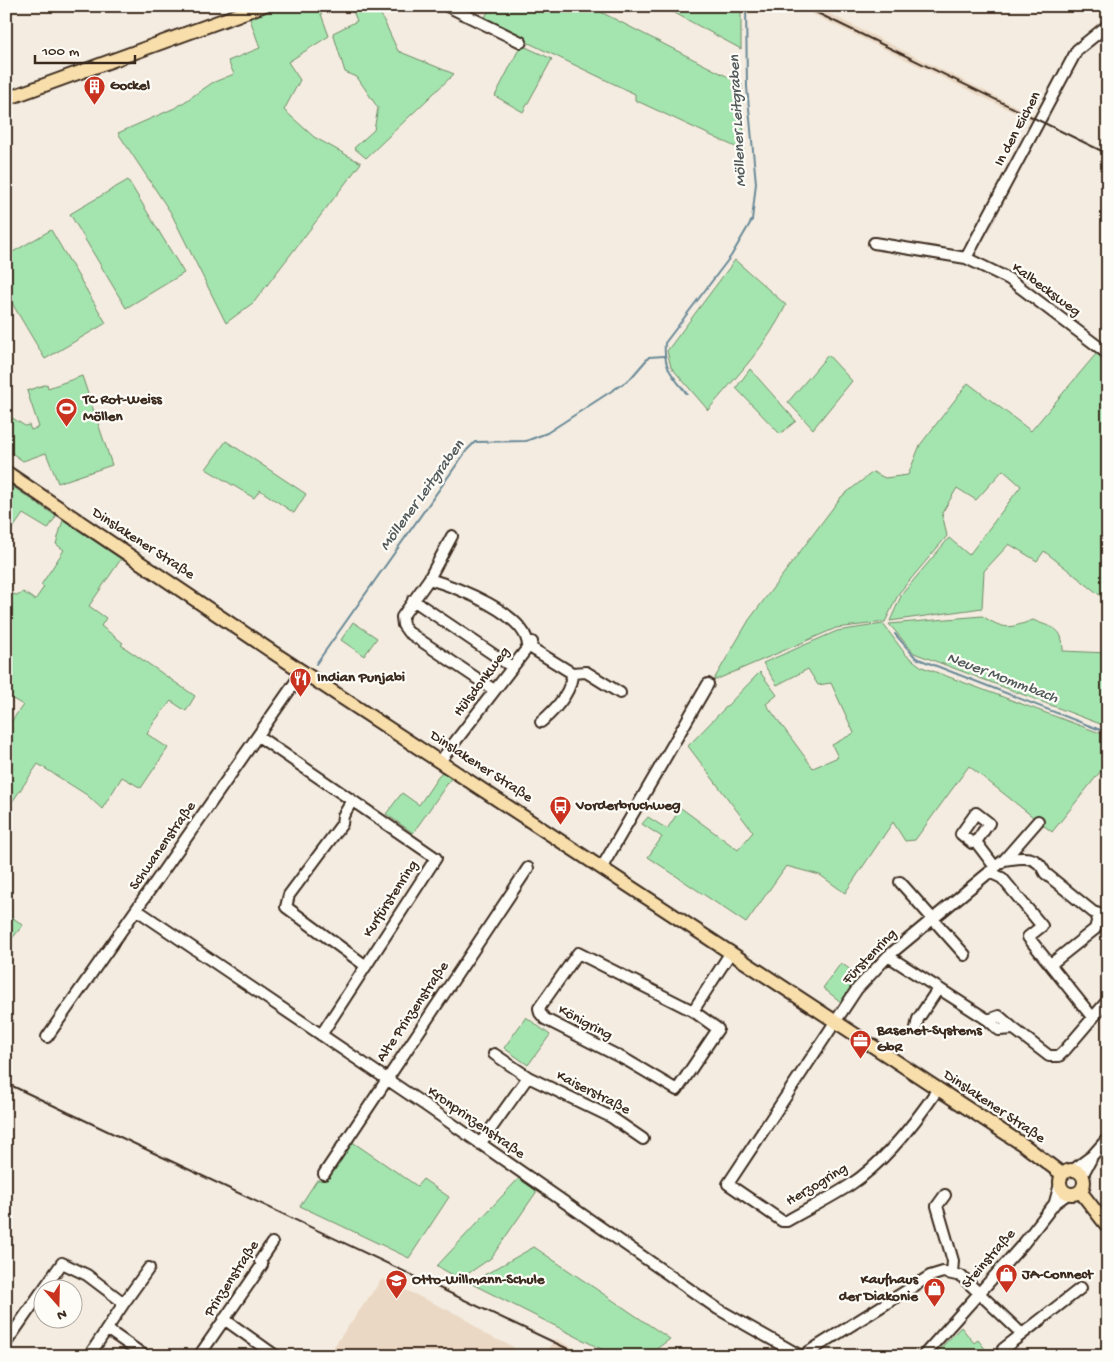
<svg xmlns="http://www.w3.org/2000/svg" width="1114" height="1362" font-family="'Gochi Hand',sans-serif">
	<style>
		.built { fill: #ead8c4 }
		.green { fill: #a4e5af; stroke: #708866 }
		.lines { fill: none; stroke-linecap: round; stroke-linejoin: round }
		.stream { stroke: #698997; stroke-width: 2 }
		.minor-casing { stroke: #3b2a1e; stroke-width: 14 }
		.major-casing { stroke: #3b2a1e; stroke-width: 16 }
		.minor { stroke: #fdfcf7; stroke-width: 10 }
		.major { stroke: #f8deab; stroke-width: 12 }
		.rail { stroke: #3b2a1e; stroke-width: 2 }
		.labels { text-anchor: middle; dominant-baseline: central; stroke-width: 4.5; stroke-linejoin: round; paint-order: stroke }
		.poi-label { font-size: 15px; font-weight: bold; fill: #3b2a1e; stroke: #fdfcf7; text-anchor: start }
		.street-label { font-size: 15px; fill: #3b2a1e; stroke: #fdfcf7 }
		.water-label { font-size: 16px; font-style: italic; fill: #525a5b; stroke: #fdfcf7 }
	</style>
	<rect width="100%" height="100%" fill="#f4ece0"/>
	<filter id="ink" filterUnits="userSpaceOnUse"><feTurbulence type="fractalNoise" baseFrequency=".02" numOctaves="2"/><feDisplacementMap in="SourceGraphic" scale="10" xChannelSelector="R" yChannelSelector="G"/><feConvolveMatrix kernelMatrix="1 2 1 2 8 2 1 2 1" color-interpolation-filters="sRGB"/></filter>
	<g filter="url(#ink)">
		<path class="built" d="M 796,6 L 814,6 L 1039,118 L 1036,123 Z
			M 382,1279 L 465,1318 L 484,1334 L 514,1347 L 507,1356 L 327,1356 Z
			M 555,1339 L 591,1356 L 545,1356 Z"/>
		<path class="green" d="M 279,6 L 318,6 L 329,36 L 288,62 L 300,80 L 284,110 L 314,137 L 361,163 L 254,302 L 226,323 L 171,213 L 118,133 L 177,107 L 212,83 L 234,74 L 228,61 L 260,48 L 249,16 Z
			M 351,6 L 377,6 L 398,51 L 454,74 L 366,158 L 354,148 L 374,130 L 378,108 L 357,77 L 345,72 L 333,33 L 357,21 Z
			M 491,6 L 589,6 L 742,84 L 744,151 L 635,100 L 635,94 L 483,21 Z
			M 662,6 L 741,6 L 741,49 Z
			M 521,45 L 552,59 L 523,112 L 495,96 Z
			M 128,180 L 184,273 L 126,308 L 70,214 Z
			M 51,230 L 106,323 L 45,359 L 6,293 L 6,256 Z
			M 735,260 L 786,305 C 768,344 736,377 708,410 L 671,367 L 667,351 Z
			M 1096,354 L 1108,362 L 1108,594 L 1101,596 L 1044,551 L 1037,561 L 1009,544 L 984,571 L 982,608 L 890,621 L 902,594 L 949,538 L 969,555 L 1021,486 L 1003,470 L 976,500 L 957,488 L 942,513 L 947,536 L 899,593 L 885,622 L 836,628 L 713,681 L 749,620 L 841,497 L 873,472 L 885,478 L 908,475 L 920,445 L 968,383 L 1031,431 Z
			M 828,355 L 852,381 L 813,429 L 788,402 Z
			M 750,369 L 796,421 L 780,434 L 736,388 Z
			M 82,376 L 112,465 L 58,483 L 46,453 L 23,461 L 6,449 L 6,414 L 25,426 L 29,425 L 31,430 L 39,427 L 27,391 L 47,384 L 48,388 Z
			M 226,441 L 306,494 L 294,513 L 260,490 L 254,498 L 206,469 Z
			M 6,482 L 56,516 L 48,529 L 23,514 L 6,538 Z
			M 63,520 L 121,559 L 89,606 L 106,618 L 101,626 L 123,643 L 121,645 L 195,696 L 186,711 L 171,701 L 154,722 L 147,734 L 168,748 L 141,788 L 122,777 L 102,809 L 87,795 L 38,764 L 6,811 L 6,729 L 23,705 L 6,695 L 6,594 L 19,595 L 23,592 L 35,600 L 44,587 L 41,585 L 64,550 L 56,544 Z
			M 982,616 C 1005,630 1008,629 1033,620 C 1053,629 1063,626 1063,651 L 1108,653 L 1108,727 L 914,653 L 889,624 Z
			M 353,622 L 377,638 L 364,656 L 341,640 Z
			M 883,624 L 906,655 L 922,667 L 1108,736 L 1108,771 L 1100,772 L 1052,832 L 969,766 L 915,840 L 905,841 L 893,822 L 845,893 L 820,875 L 786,866 L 746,923 L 648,857 L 662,837 L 642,824 L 648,817 L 667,829 L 681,808 L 738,850 L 753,832 L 688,746 L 760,672 L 777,695 L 766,704 L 813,768 L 838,757 L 832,745 L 854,733 L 831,683 L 818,685 L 808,669 L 777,685 L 763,663 L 837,631 Z
			M 443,770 L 452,777 L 413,833 L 386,814 L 402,793 L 419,805 Z
			M 6,913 L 23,925 L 6,946 Z
			M 841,963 L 859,976 L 841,1002 L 823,988 Z
			M 526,1017 L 550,1035 L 528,1065 L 504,1048 Z
			M 351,1141 L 417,1186 L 423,1179 L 449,1197 L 409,1258 L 300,1206 L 317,1180 L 323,1180 Z
			M 519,1178 L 537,1191 L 491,1258 L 460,1279 L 437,1266 Z
			M 534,1247 L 670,1339 L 647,1356 L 615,1356 L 470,1283 Z
			M 961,1327 L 974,1343 L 978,1340 L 986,1350 L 984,1356 L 933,1356 Z"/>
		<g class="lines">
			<path class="stream" d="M 687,394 C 672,375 663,368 665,343 L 731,256 L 752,220 L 756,183 L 747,87 L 746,6
				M 895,634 L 916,658 L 1108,733
				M 316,664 L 467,450 L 475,442 L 526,441 L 547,433 L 630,379 L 649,357 L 664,356"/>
			<defs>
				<path id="minor" d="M 447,6 L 521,42
					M 874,243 L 966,258 L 1009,279 L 1108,354
					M 966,258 L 1077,50 L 1108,25
					M 452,536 L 429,579 L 402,617 L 403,625 L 408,632 L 494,690
					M 429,579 C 456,587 527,614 528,646 L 572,673 C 572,692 555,710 541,722
					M 413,600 L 512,667
					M 572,673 L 586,672 L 620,693
					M 258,736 L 436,858 L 321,1035
					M 441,760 L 532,642
					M 352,801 L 343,816 L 342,824 L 289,895 L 286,907 L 366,966
					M 1038,821 L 1004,860 C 1022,857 1037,854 1045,873 L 1093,912 L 1108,917
					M 976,842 L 989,823 L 976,813 L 961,834 L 972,843 L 976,842 L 995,867
					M 602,867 L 708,684
					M 989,872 L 1002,878 L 1042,926 L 1028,937 L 1093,1018
					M 900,882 L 965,955
					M 137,910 L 425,1105 L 718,1309 L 801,1356
					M 888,956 L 988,1020 L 999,1030 L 1014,1029 L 1049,1056 L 1059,1056 L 1066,1049 L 1108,1000
					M 1051,964 L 1095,929 L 1099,914
					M 693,1011 L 578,953 L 539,1008 L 540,1013 L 545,1019 L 628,1061 L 677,1090 L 718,1029 L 693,1011 L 731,952
					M 988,1020 L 999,1016 L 1014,1029
					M 916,1028 L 918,1019 L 938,989
					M 47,1037 L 303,671
					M 494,1054 L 528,1077 L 611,1117 L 643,1139
					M 938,1089 C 915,1123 885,1162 850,1185 C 830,1198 808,1209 787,1221 L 782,1221 L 728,1184 L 857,989 L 888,956 L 1004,860
					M 480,1144 L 528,1077
					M 1073,1170 L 1092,1156 L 1108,1138
					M 324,1174 L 528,868
					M 1082,1176 L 1091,1159
					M 945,1195 L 937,1206 L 953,1261 L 952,1273
					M 1055,1202 L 1060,1184
					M 43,1290 L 62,1263 L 87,1275 L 124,1303 L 89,1356
					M 124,1303 L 149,1268
					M 224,1319 L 276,1356
					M 108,1330 L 145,1356
					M 6,1343 L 42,1291
					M 1003,1349 L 1081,1288
					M 199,1356 L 262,1265 L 260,1261 L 272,1243
					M 802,1356 L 930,1276 L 943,1272 L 961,1276 L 1022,1334
					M 923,1356 L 1024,1243 L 1055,1203 L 1069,1193"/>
				<path id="major" d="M 6,99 L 262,6
					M 6,472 L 277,655 L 1025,1146 L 1062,1174
					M1060 1182a12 12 0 1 1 24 0a12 12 0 1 1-24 0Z
					M 1080,1191 L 1108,1227"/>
			</defs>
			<use href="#minor" class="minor-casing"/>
			<use href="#major" class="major-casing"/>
			<use href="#minor" class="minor"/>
			<use href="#major" class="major"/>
			<path class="rail" d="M 803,6 L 1108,154
				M 6,1083 L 583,1356"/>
		</g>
	</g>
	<defs>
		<symbol id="building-pin" viewBox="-11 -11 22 30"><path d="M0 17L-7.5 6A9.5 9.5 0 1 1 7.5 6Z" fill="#c8321e" stroke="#fdfcf7"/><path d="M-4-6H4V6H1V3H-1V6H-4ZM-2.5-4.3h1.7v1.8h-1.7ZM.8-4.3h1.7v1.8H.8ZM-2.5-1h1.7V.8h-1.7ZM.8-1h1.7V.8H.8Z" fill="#fff"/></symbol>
		<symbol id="stadium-pin" viewBox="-11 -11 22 30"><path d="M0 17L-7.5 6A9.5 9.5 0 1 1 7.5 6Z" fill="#c8321e" stroke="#fdfcf7"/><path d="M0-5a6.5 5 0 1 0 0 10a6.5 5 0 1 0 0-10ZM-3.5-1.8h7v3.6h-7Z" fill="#fff"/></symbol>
		<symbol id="restaurant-pin" viewBox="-11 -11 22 30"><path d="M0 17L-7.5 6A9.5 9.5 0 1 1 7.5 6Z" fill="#c8321e" stroke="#fdfcf7"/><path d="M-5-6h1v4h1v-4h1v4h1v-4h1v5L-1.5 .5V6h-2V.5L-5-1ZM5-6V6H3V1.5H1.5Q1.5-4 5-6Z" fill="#fff"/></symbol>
		<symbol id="bus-pin" viewBox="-11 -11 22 30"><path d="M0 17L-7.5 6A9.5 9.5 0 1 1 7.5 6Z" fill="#c8321e" stroke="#fdfcf7"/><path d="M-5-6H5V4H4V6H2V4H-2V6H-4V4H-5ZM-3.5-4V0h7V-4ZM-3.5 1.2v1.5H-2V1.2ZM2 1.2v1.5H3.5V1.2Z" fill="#fff"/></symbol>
		<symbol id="office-pin" viewBox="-11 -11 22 30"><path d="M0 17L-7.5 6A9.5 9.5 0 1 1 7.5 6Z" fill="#c8321e" stroke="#fdfcf7"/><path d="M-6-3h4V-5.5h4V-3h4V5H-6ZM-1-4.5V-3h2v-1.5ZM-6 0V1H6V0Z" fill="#fff"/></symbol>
		<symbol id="shop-pin" viewBox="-11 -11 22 30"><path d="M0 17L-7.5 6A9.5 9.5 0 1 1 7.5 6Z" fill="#c8321e" stroke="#fdfcf7"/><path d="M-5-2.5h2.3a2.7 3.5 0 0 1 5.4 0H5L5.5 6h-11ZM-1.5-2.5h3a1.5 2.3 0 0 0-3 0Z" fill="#fff"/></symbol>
		<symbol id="school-pin" viewBox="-11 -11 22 30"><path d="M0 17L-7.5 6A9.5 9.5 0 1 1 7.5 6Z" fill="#c8321e" stroke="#fdfcf7"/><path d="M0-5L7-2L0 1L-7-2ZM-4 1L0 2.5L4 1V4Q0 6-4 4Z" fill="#fff"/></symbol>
	</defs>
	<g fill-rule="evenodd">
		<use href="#building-pin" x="82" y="74" width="25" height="34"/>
		<use href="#stadium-pin" x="54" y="396" width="25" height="34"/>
		<use href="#restaurant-pin" x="288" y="666" width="25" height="34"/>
		<use href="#bus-pin" x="548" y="794" width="25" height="34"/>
		<use href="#office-pin" x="848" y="1028" width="25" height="34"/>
		<use href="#shop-pin" x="994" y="1262" width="25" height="34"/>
		<use href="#school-pin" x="384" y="1268" width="25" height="34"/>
		<use href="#shop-pin" x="922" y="1276" width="25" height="34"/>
	</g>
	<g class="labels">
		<g class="poi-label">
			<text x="110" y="86">Gockel</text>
			<text x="83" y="400">TC Rot-Weiss<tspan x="83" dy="17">Möllen</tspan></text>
			<text x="317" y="678">Indian Punjabi</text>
			<text x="576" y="806">Vorderbruchweg</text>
			<text x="877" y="1031">Basenet-Systems<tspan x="877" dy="17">GbR</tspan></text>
			<text x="1022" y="1275">JA-Connect</text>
			<text x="412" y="1280">Otto-Willmann-Schule</text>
			<text x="918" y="1280" text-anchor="end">Kaufhaus<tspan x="918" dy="17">der Diakonie</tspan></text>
		</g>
		<g class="street-label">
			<text transform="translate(1018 129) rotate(-62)">In den Eichen</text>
			<text transform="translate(1046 290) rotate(36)">Kalbecksweg</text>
			<text transform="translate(143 544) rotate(33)">Dinslakener Straße</text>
			<text transform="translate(482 682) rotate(-53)">Hülsdonkweg</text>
			<text transform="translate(481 767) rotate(33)">Dinslakener Straße</text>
			<text transform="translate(163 846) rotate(-55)">Schwanenstraße</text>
			<text transform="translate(391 899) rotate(-57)">Kurfürstenring</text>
			<text transform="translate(870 957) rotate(-46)">Fürstenring</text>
			<text transform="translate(413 1012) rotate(-56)">Alte Prinzenstraße</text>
			<text transform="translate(585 1023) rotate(28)">Königring</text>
			<text transform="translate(593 1093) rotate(27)">Kaiserstraße</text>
			<text transform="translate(994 1107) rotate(34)">Dinslakener Straße</text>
			<text transform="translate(476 1123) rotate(35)">Kronprinzenstraße</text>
			<text transform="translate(817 1185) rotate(-31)">Herzogring</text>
			<text transform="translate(989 1259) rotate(-49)">Steinstraße</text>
			<text transform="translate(232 1279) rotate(-57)">Prinzenstraße</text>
		</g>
		<g class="water-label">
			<text transform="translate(739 121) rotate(-93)">Möllener Leitgraben</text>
			<text transform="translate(423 496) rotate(-54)">Möllener Leitgraben</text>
			<text transform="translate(1002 679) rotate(21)">Neuer Mommbach</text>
		</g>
	</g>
	<rect width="1114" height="1362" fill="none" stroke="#fdfcf7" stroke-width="25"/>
	<rect x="12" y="12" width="1089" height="1337" fill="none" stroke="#3b2a1e" stroke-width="2" filter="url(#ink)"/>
	<g transform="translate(58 1304) rotate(160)"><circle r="24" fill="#fdfcf7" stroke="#afa8a0"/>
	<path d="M0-4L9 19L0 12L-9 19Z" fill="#c8321e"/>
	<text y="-8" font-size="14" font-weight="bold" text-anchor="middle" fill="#3b2a1e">N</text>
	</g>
	<path d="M35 55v8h100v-8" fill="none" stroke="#3b2a1e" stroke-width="2.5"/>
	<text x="42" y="55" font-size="15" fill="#3b2a1e" stroke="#fdfcf7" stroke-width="4" paint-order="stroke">100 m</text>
</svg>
